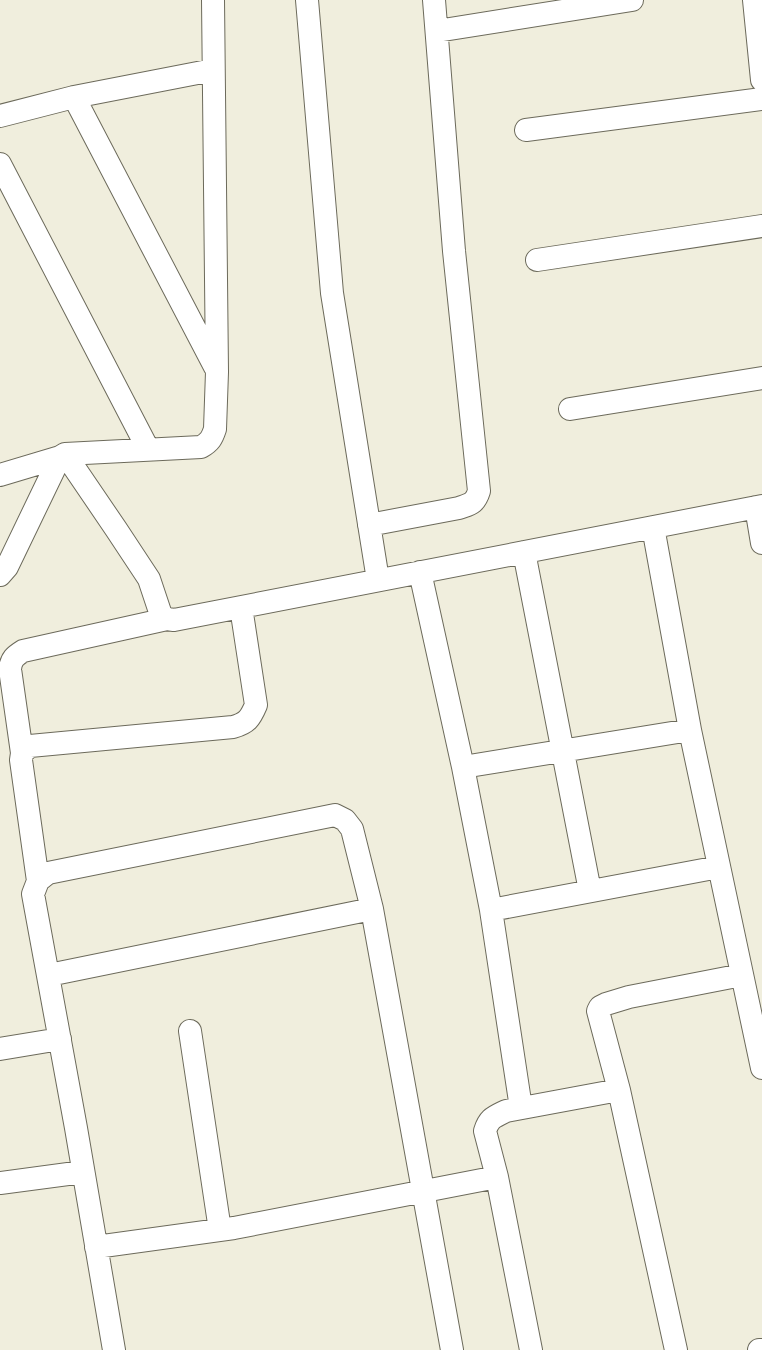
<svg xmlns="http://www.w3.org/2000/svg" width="762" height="1350" font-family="'PT Sans Narrow',sans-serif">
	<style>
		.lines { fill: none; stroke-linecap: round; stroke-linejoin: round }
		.minor-casing { stroke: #6c6a5b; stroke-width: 24 }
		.minor { stroke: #fff; stroke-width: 22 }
	</style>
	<rect width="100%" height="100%" fill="#f0eedd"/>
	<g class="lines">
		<defs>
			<path id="minor" d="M 307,0 L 332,293 L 378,580
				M 754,0 L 762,80
				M 437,31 L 632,0
				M 74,97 L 215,367
				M 0,116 L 74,97 L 213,70
				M 526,130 L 762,99
				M 0,164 L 148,449
				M 537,260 L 762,226
				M 570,409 L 762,378
				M 65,454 L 116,529 L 149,579 L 161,615 L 167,619 L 174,620 L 762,506
				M 0,475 L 60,457
				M 756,507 L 762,543
				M 369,525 L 459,508 C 470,504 475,504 479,491 L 454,251 L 434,0
				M 653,527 L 690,730
				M 524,552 L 590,891
				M 420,572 L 463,767 L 491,910 L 719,867
				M 0,575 L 7,567 L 60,457 L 65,454 L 201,447 C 210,442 212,438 215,429 L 217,372 L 213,0
				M 22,753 L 10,669 C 11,659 15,656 23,651 L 167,619
				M 463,767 L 690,730 L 762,1068
				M 38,881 L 21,760 L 22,753 L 30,746 L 233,727 C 247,723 250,719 256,705 L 241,607
				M 491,910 L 521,1108
				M 49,975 L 372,909
				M 190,1031 L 220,1230
				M 0,1049 L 60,1039
				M 0,1183 L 83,1172
				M 96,1247 L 234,1228 L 497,1177
				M 114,1350 L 76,1128 L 33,894 L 38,881 L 48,873 L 335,815 L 345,820 L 352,829 L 372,909 L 452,1350
				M 531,1350 L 497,1177 L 485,1131 C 489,1118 494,1117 506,1111 L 619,1090
				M 676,1350 L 619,1090 L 598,1011 L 600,1007 L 606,1004 L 629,997 L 742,975
				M 759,1350 L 762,1350"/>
		</defs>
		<use href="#minor" class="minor-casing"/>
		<use href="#minor" class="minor"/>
	</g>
</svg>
